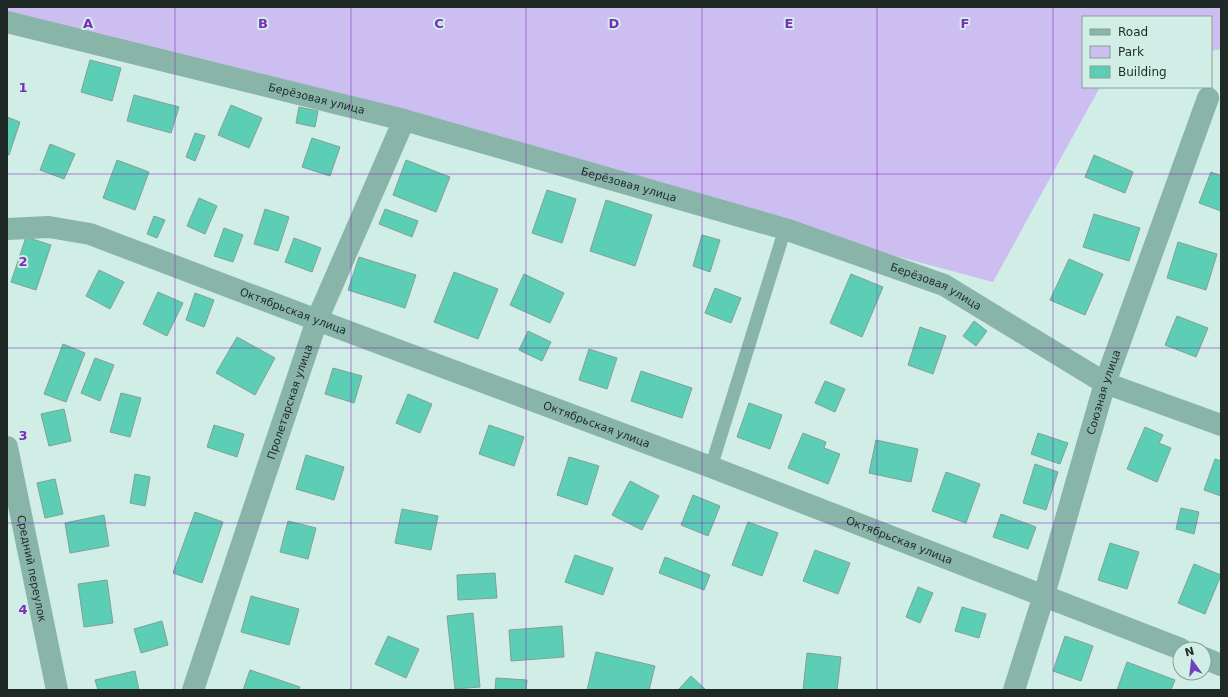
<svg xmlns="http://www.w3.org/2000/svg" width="1228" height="697" font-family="'DejaVu Sans',sans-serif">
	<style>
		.green { fill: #ccbef0 }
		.building { fill: #5cceb5; stroke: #839f98 }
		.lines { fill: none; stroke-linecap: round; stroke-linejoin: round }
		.lane { stroke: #89b5a9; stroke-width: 13 }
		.street { stroke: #89b5a9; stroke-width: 22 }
		.grid { fill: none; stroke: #7b2cbf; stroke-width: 1; stroke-opacity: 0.55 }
		.labels { text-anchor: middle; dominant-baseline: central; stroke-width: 4; stroke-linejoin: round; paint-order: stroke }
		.street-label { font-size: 11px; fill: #1f2a27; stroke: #d0eee5 }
		.grid-label { font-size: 13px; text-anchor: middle; font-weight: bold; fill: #7b2cbf; stroke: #d0eee5; stroke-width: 4; stroke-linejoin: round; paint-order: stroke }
	</style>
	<rect width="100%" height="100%" fill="#d0eee5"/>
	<path class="green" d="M 7,7 L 1221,7 L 1221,49 L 1211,51 L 1211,17 L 1083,17 L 1083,87 L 1100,87 L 993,282 L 7,19 Z"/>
	<path class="building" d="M 90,60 L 121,68 L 112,101 L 81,92 Z
		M 134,95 L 179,107 L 171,133 L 127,121 Z
		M 231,105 L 262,118 L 249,148 L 218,135 Z
		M 299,107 L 318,111 L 315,127 L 296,123 Z
		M 7,117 L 20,122 L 9,155 L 7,155 Z
		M 195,133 L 205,136 L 195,161 L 186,157 Z
		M 312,138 L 340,147 L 330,176 L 302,167 Z
		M 50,144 L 75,154 L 64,179 L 40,170 Z
		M 1094,155 L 1133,172 L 1125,193 L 1085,177 Z
		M 117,160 L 149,172 L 135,210 L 103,198 Z
		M 406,160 L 450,177 L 436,212 L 393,195 Z
		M 1211,172 L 1221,176 L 1221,211 L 1199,203 Z
		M 547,190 L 576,199 L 562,243 L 532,233 Z
		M 199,198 L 217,206 L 205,234 L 187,226 Z
		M 606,200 L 652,215 L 635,266 L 590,251 Z
		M 265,209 L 289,217 L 278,251 L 254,244 Z
		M 385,209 L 418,221 L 412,237 L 379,224 Z
		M 1094,214 L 1140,228 L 1129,261 L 1083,247 Z
		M 154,216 L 165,220 L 157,238 L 147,234 Z
		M 224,228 L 243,235 L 233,262 L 214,256 Z
		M 702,235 L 720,240 L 710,272 L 693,266 Z
		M 26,237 L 51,245 L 36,290 L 11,282 Z
		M 294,238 L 321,248 L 312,272 L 285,262 Z
		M 1178,242 L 1217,254 L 1206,290 L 1167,278 Z
		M 359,257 L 416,275 L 405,308 L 348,290 Z
		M 1069,259 L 1103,274 L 1085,315 L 1050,300 Z
		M 99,270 L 124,282 L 110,309 L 86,296 Z
		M 454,272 L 498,289 L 478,339 L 434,322 Z
		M 524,274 L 564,293 L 550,323 L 510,305 Z
		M 851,274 L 883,287 L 862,337 L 830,323 Z
		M 715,288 L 741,298 L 731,323 L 705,313 Z
		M 158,292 L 183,303 L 167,336 L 143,324 Z
		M 195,293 L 214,300 L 204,327 L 186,320 Z
		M 1177,316 L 1208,328 L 1196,357 L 1165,345 Z
		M 974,321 L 987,331 L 976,346 L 963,336 Z
		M 920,327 L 946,336 L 933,374 L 908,365 Z
		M 528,331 L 551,342 L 542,361 L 519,350 Z
		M 237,337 L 275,358 L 255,395 L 216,373 Z
		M 63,344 L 85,353 L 66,402 L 44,394 Z
		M 589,349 L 617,358 L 607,389 L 579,380 Z
		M 95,358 L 114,365 L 100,401 L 81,393 Z
		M 333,368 L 362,376 L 354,403 L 325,394 Z
		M 641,371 L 692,388 L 682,418 L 631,401 Z
		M 825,381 L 845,389 L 835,412 L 815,403 Z
		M 121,393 L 141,398 L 130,437 L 110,432 Z
		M 408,394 L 432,404 L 420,433 L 396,423 Z
		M 749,403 L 782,415 L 770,449 L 737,437 Z
		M 64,409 L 71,441 L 49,446 L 41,414 Z
		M 214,425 L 244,434 L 237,457 L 207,447 Z
		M 489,425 L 524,437 L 514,466 L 479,454 Z
		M 1145,427 L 1163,435 L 1159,443 L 1171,448 L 1157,482 L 1127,469 Z
		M 803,433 L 826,442 L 824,448 L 840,454 L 828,484 L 788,468 Z
		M 1038,433 L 1068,443 L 1060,464 L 1031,454 Z
		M 876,440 L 918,449 L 911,482 L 869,473 Z
		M 306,455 L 344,467 L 334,500 L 296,489 Z
		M 569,457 L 599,466 L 587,505 L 557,495 Z
		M 1215,459 L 1221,461 L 1221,496 L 1204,490 Z
		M 1035,464 L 1058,472 L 1046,510 L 1023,503 Z
		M 946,472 L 980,484 L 966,523 L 932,511 Z
		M 135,474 L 150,477 L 145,506 L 130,503 Z
		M 55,479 L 63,514 L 45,518 L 37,483 Z
		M 630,481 L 659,496 L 642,530 L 612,515 Z
		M 693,495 L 720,506 L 708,536 L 681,525 Z
		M 1181,508 L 1199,512 L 1194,534 L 1176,529 Z
		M 402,509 L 438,516 L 431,550 L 395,543 Z
		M 195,512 L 223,522 L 202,583 L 173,573 Z
		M 1001,514 L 1036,527 L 1028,549 L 993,537 Z
		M 104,515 L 109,546 L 70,553 L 65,523 Z
		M 288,521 L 316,528 L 308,559 L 280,552 Z
		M 748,522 L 778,533 L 762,576 L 732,565 Z
		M 1110,543 L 1139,552 L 1127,589 L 1098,580 Z
		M 815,550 L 850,563 L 838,594 L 803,581 Z
		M 575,555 L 613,568 L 603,595 L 565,582 Z
		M 665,557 L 710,575 L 704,590 L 659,573 Z
		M 1194,564 L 1221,575 L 1205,614 L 1178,603 Z
		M 495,573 L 497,598 L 458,600 L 457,575 Z
		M 107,580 L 113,623 L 84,627 L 78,584 Z
		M 918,587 L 933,593 L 920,623 L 906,617 Z
		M 251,596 L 299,609 L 289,645 L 241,632 Z
		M 962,607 L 986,614 L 979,638 L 955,631 Z
		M 473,613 L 480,687 L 455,689 L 447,616 Z
		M 162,621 L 168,645 L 141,653 L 134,629 Z
		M 562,626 L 564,657 L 511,661 L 509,630 Z
		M 388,636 L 419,649 L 406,678 L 375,664 Z
		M 1065,636 L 1093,646 L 1081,681 L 1053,671 Z
		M 596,652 L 655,666 L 649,690 L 587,690 Z
		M 807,653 L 841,657 L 837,690 L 803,690 Z
		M 1127,662 L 1175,680 L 1171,690 L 1117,690 Z
		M 250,670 L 300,687 L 299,690 L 243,690 Z
		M 135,671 L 139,690 L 98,690 L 95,680 Z
		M 691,676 L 706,690 L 678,690 Z
		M 496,678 L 527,680 L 526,690 L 495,690 Z"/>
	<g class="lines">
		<path class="lane" d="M 711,467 L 785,229"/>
		<g class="street">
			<path id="s1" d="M 7,22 L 404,120 L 785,229 L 944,285 L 1105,383 L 1221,425"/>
			<path id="s2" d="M 7,229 L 49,227 L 90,234 L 317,320 L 711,467 L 1181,649"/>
			<path id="s3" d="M 7,447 L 57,690"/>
			<path d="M 1204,658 L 1221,665"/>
			<path id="s4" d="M 193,690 L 317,320 L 404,120"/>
			<path id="s5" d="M 1014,690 L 1044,595 L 1105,383 L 1208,98"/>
		</g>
	</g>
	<path class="grid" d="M 175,7 L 175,690M 351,7 L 351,690M 526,7 L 526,690M 702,7 L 702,690M 877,7 L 877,690M 1053,7 L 1053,690M 7,174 L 1221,174M 7,348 L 1221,348M 7,523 L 1221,523"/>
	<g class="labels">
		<g class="street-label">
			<text stroke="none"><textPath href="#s1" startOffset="319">Берёзовая улица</textPath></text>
			<text stroke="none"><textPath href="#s1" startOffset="643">Берёзовая улица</textPath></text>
			<text stroke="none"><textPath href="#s1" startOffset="967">Берёзовая улица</textPath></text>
			<text stroke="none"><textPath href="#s2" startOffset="301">Октябрьская улица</textPath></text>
			<text stroke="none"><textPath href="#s5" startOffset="311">Союзная улица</textPath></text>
			<text stroke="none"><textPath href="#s4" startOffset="304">Пролетарская улица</textPath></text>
			<text stroke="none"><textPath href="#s2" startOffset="625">Октябрьская улица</textPath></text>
			<text stroke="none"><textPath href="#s2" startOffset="949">Октябрьская улица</textPath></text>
			<text stroke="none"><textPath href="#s3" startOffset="124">Средний переулок</textPath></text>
		</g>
	</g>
	<g class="grid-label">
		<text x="88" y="28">A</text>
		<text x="263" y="28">B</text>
		<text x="439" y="28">C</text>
		<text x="614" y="28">D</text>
		<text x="789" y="28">E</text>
		<text x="965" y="28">F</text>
		<text x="23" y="92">1</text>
		<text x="23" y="266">2</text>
		<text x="23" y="440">3</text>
		<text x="23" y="614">4</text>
	</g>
	<rect width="1228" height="697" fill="none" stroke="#1f2a27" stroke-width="16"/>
	<rect x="1082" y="16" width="130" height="72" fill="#d0eee5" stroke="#89a099"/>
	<rect x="1090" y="29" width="20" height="6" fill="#89b5a9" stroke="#89a099"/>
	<text x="1118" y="36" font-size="12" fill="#1f2a27">Road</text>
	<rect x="1090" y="46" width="20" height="12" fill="#ccbef0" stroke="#89a099"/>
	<text x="1118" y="56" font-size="12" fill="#1f2a27">Park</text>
	<rect x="1090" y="66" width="20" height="12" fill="#5cceb5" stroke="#89a099"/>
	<text x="1118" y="76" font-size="12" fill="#1f2a27">Building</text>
	<g transform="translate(1192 661) rotate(345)"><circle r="19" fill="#d0eee5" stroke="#89a099"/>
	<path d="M0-3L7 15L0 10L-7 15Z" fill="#7041b8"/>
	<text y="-6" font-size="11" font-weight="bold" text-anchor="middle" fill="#1f2a27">N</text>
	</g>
</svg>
